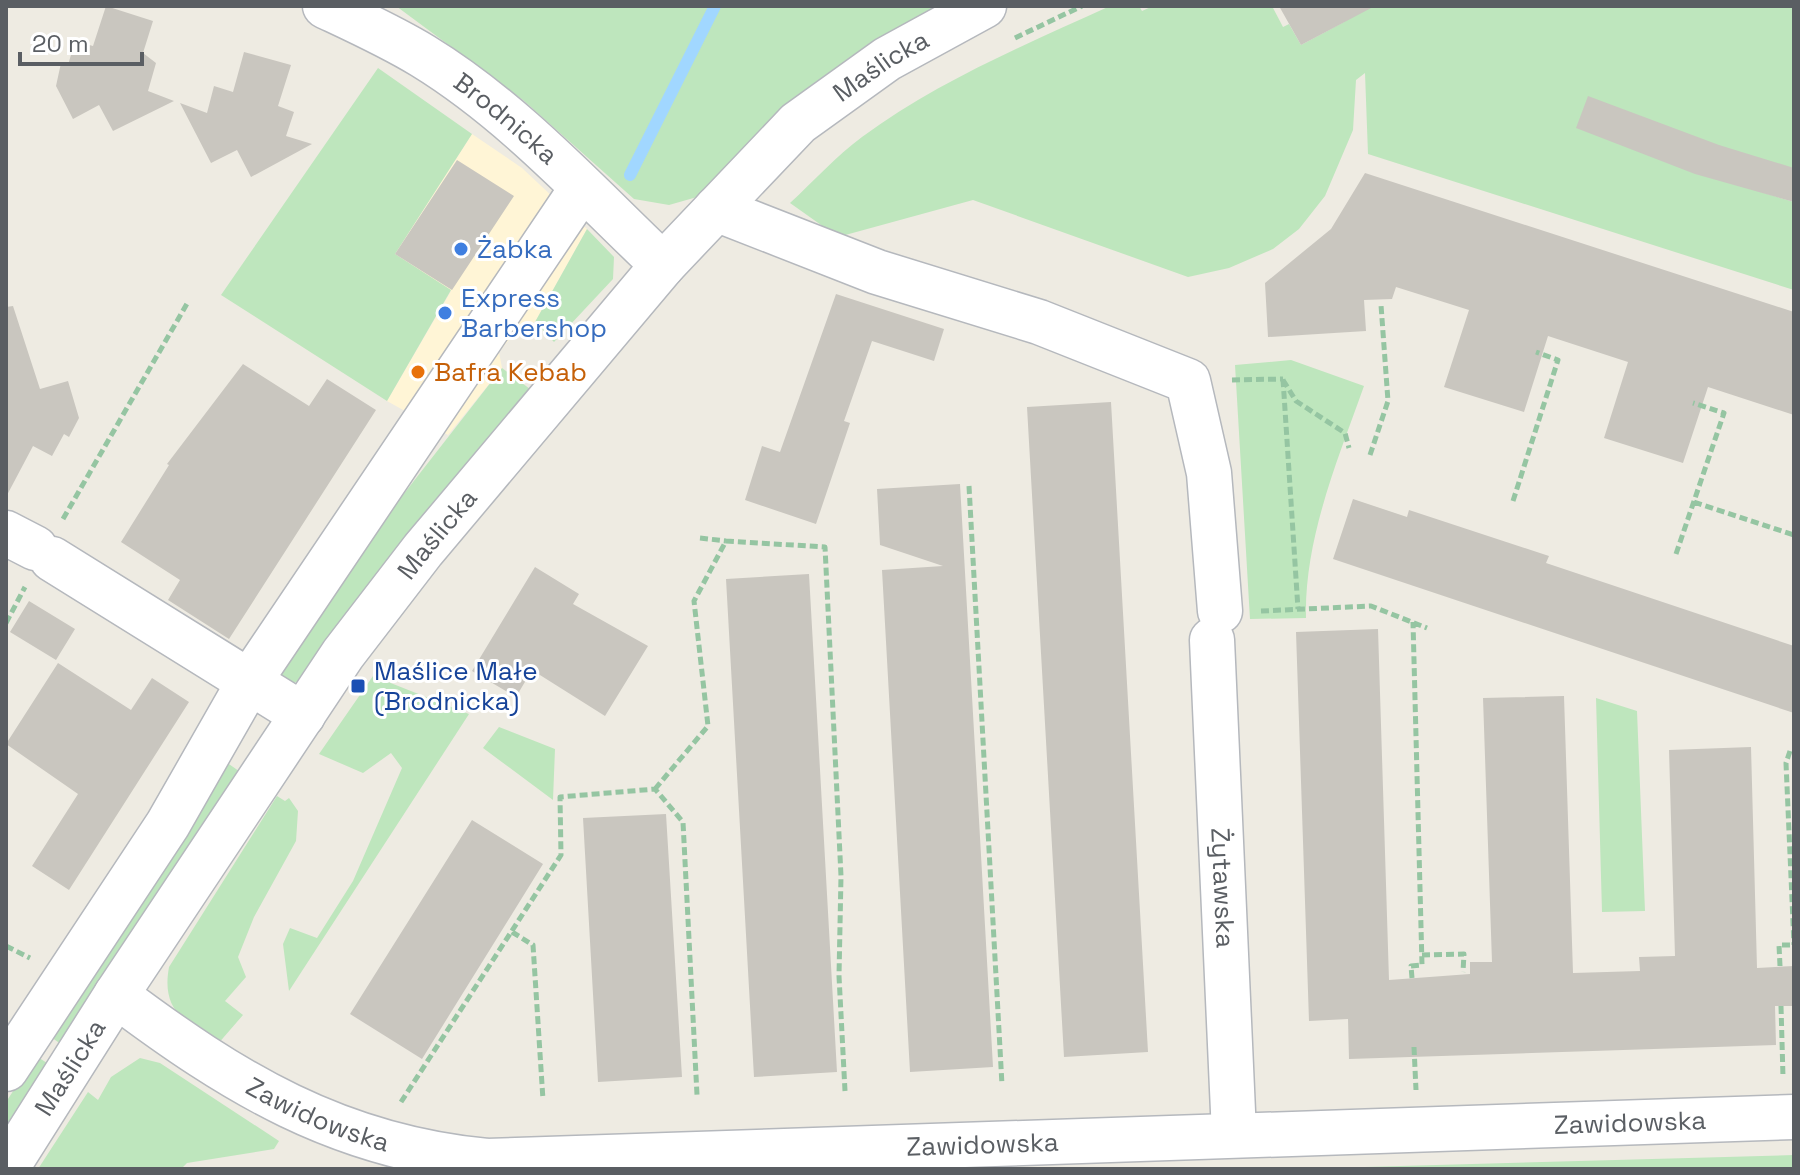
<svg xmlns="http://www.w3.org/2000/svg" width="1800" height="1175" font-family="'Space Grotesk',sans-serif">
	<style>
		.commercial { fill: #fff5d6 }
		.green { fill: #bee6bd }
		.lines { fill: none; stroke-linecap: round; stroke-linejoin: round }
		.stream { stroke: #a1d7ff; stroke-width: 12 }
		.building { fill: #c9c6bf }
		.minor-casing { stroke: #b5b8bd; stroke-width: 47 }
		.path { stroke: #95c5a2; stroke-width: 5; stroke-dasharray: 8 4; stroke-linecap: butt }
		.minor { stroke: #fff; stroke-width: 44 }
		.shop-dot { fill: #3f7fe0; stroke: #fff; stroke-width: 3 }
		.food-dot { fill: #e8710a; stroke: #fff; stroke-width: 3 }
		.transit-dot { fill: #1a4fb4; stroke: #fff; stroke-width: 3 }
		.labels { text-anchor: middle; dominant-baseline: central; stroke-width: 6; stroke-linejoin: round; paint-order: stroke }
		.street-label { font-size: 26px; fill: #5a5e63; stroke: #fff }
		.shop-label { font-size: 26px; fill: #366cbe; stroke: #fff; text-anchor: start }
		.food-label { font-size: 26px; fill: #c56008; stroke: #fff; text-anchor: start }
		.transit-label { font-size: 26px; fill: #164399; stroke: #fff; text-anchor: start }
	</style>
	<rect width="100%" height="100%" fill="#eeebe2"/>
	<path class="commercial" d="M 472,134 L 522,168 L 587,229 L 535,322 L 518,329 L 499,352 L 502,368 L 448,435 L 387,401 L 451,291 L 395,254 Z"/>
	<path class="green" d="M 396,6 L 946,6 L 711,193 L 669,205 L 634,199 L 523,100 Z
		M 1110,6 L 1139,6 L 1142,11 L 1153,6 L 1272,6 L 1283,27 L 1289,24 L 1301,45 L 1344,22 L 1336,6 L 1794,6 L 1794,168 L 1705,175 L 1794,202 L 1794,290 L 1368,154 L 1365,73 L 1356,80 L 1353,130 L 1325,196 L 1299,229 L 1273,249 L 1229,268 L 1188,277 L 973,200 L 838,237 L 790,203 C 814,181 836,156 862,137 C 938,81 1025,45 1110,6 Z
		M 378,68 L 472,134 L 395,254 L 451,290 L 387,401 L 221,295 Z
		M 587,229 L 614,257 L 613,279 L 554,342 L 535,322 Z
		M 1291,360 L 1364,386 C 1338,459 1304,539 1306,618 L 1250,619 L 1235,365 Z
		M 502,368 L 530,389 L 310,675 L 286,687 L 280,676 L 353,559 Z
		M 373,676 L 469,714 L 289,991 L 283,944 L 290,928 L 317,938 L 353,881 L 402,768 L 391,753 L 363,773 L 319,754 Z
		M 1596,698 L 1637,711 L 1645,911 L 1602,912 Z
		M 499,727 L 555,749 L 553,800 L 483,748 Z
		M 226,762 L 246,776 L 68,1049 L 48,1035 Z
		M 277,796 L 285,801 L 289,798 L 298,811 L 296,841 L 254,917 L 238,957 L 246,977 L 225,1001 L 243,1015 L 217,1045 C 185,1021 161,1011 169,967 Z
		M 36,1056 L 55,1068 L 6,1144 L 6,1102 Z
		M 140,1058 L 160,1063 L 279,1141 L 274,1149 L 187,1163 L 181,1169 L 38,1169 L 88,1092 L 98,1100 L 111,1077 Z
		M 1794,1155 L 1794,1169 L 1293,1169 Z"/>
	<g class="lines">
		<path class="stream" d="M 630,175 L 715,6"/>
	</g>
	<path class="building" d="M 106,6 L 153,21 L 143,53 L 156,63 L 148,91 L 174,101 L 113,131 L 99,105 L 73,119 L 56,86 L 61,63 L 68,65 L 75,41 L 93,46 Z
		M 1279,6 L 1375,6 L 1301,45 Z
		M 244,52 L 291,65 L 278,106 L 294,112 L 286,136 L 312,144 L 251,177 L 237,150 L 211,163 L 180,103 L 207,113 L 214,86 L 233,92 Z
		M 1588,96 L 1719,145 L 1794,168 L 1794,202 L 1695,174 L 1576,128 Z
		M 457,160 L 514,196 L 452,290 L 395,254 Z
		M 1365,173 L 1794,312 L 1794,415 L 1708,387 L 1683,463 L 1604,438 L 1628,362 L 1548,336 L 1524,412 L 1444,387 L 1469,310 L 1396,287 L 1392,299 L 1364,300 L 1366,331 L 1268,337 L 1265,283 L 1331,229 Z
		M 836,294 L 944,329 L 934,361 L 872,341 L 844,421 L 850,423 L 816,524 L 745,500 L 762,446 L 780,452 Z
		M 13,306 L 40,389 L 68,381 L 79,418 L 69,437 L 64,434 L 52,456 L 33,446 L 6,497 L 6,307 Z
		M 243,364 L 309,406 L 327,379 L 376,410 L 229,639 L 168,600 L 180,580 L 121,542 L 169,465 L 167,464 Z
		M 1111,402 L 1148,1052 L 1064,1057 L 1027,407 Z
		M 960,484 L 993,1067 L 910,1072 L 882,570 L 943,566 L 880,545 L 877,489 Z
		M 1353,499 L 1407,517 L 1409,510 L 1549,556 L 1546,563 L 1794,646 L 1794,713 L 1333,559 Z
		M 535,567 L 579,594 L 573,604 L 648,646 L 605,716 L 532,670 L 516,697 L 472,671 Z
		M 809,574 L 837,1072 L 754,1077 L 726,579 Z
		M 29,601 L 75,629 L 56,660 L 10,632 Z
		M 1378,629 L 1389,980 L 1470,974 L 1470,962 L 1492,962 L 1483,698 L 1564,696 L 1573,973 L 1640,971 L 1639,957 L 1675,956 L 1669,750 L 1751,747 L 1757,968 L 1794,966 L 1794,1006 L 1775,1006 L 1776,1045 L 1349,1059 L 1348,1019 L 1309,1021 L 1296,632 Z
		M 58,663 L 131,710 L 152,678 L 189,702 L 69,890 L 32,866 L 78,794 L 6,744 Z
		M 666,814 L 682,1077 L 598,1082 L 583,818 Z
		M 472,820 L 543,864 L 422,1059 L 350,1014 Z"/>
	<g class="lines">
		<defs>
			<g id="minor">
				<path id="s1" d="M 325,6 C 359,22 392,37 423,56 C 513,111 587,193 663,265"/>
				<path d="M 716,209 L 877,272 L 1039,322 L 1188,381 L 1209,473 L 1220,611"/>
				<path d="M 6,533 L 35,548"/>
				<path d="M 52,559 L 303,715"/>
				<path id="s2" d="M 1212,640 L 1234,1134"/>
				<path id="s3" d="M 116,995 C 233,1083 338,1147 487,1161 L 1794,1117"/>
				<path d="M 6,1069 L 168,824 L 249,682 L 582,188"/>
				<path id="s4" d="M 6,1169 L 116,995 L 343,654 L 423,550 L 663,265 L 798,123 L 887,59 L 984,6"/>
			</g>
		</defs>
		<use href="#minor" class="minor-casing"/>
		<path class="path" d="M 1015,38 L 1082,6
			M 1283,379 L 1298,609
			M 1232,380 L 1283,379
			M 1283,380 L 1296,401 L 1345,433 L 1349,448
			M 1370,455 L 1388,401 L 1381,305
			M 969,486 L 1002,1085
			M 1513,501 L 1558,360 L 1536,352
			M 1694,502 L 1794,535
			M 63,519 L 188,302
			M 700,538 L 726,541
			M 1676,554 L 1724,413 L 1693,403
			M 1261,611 L 1371,606 L 1427,628
			M 6,623 L 25,587
			M 1790,751 L 1786,763 L 1794,945
			M 655,789 L 708,726 L 694,601 L 726,541 L 825,547 L 841,876 L 839,976 L 845,1091
			M 512,932 L 533,945 L 543,1100
			M 6,946 L 30,958
			M 1422,955 L 1464,954 L 1463,972
			M 1780,966 L 1779,945 L 1793,945
			M 1412,978 L 1411,966 L 1422,965 L 1413,622
			M 1781,1006 L 1783,1077
			M 1414,1047 L 1416,1090
			M 401,1102 L 561,855 L 560,797 L 655,789 L 683,822 L 697,1095"/>
		<use href="#minor" class="minor"/>
	</g>
	<g class="shop-dot">
		<circle cx="461" cy="249" r="8"/>
		<circle cx="445" cy="313" r="8"/>
	</g>
	<circle class="food-dot" cx="418" cy="372" r="8"/>
	<rect class="transit-dot" x="350" y="678" width="16" height="16" rx="4"/>
	<g class="labels">
		<g class="street-label">
			<text stroke="none"><textPath href="#s4" startOffset="1416">Maślicka</textPath></text>
			<text stroke="none"><textPath href="#s1" startOffset="214">Brodnicka</textPath></text>
			<text stroke="none"><textPath href="#s4" startOffset="768">Maślicka</textPath></text>
			<text stroke="none"><textPath href="#s2" startOffset="248">Żytawska</textPath></text>
			<text stroke="none"><textPath href="#s4" startOffset="120">Maślicka</textPath></text>
			<text stroke="none"><textPath href="#s3" startOffset="236">Zawidowska</textPath></text>
			<text stroke="none"><textPath href="#s3" startOffset="1556">Zawidowska</textPath></text>
			<text stroke="none"><textPath href="#s3" startOffset="908">Zawidowska</textPath></text>
		</g>
		<g class="shop-label">
			<text x="477" y="249">Żabka</text>
			<text x="461" y="298">Express<tspan x="461" dy="30">Barbershop</tspan></text>
		</g>
		<g class="food-label">
			<text x="434" y="372">Bafra Kebab</text>
		</g>
		<g class="transit-label">
			<text x="374" y="671">Maślice Małe<tspan x="374" dy="30">(Brodnicka)</tspan></text>
		</g>
	</g>
	<rect width="1800" height="1175" fill="none" stroke="#5a5e63" stroke-width="16"/>
	<path d="M20 52v12h122v-12" fill="none" stroke="#5a5e63" stroke-width="4"/>
	<text x="32" y="52" font-size="24" fill="#5a5e63" stroke="#ffffff" stroke-width="6" paint-order="stroke">20 m</text>
</svg>
